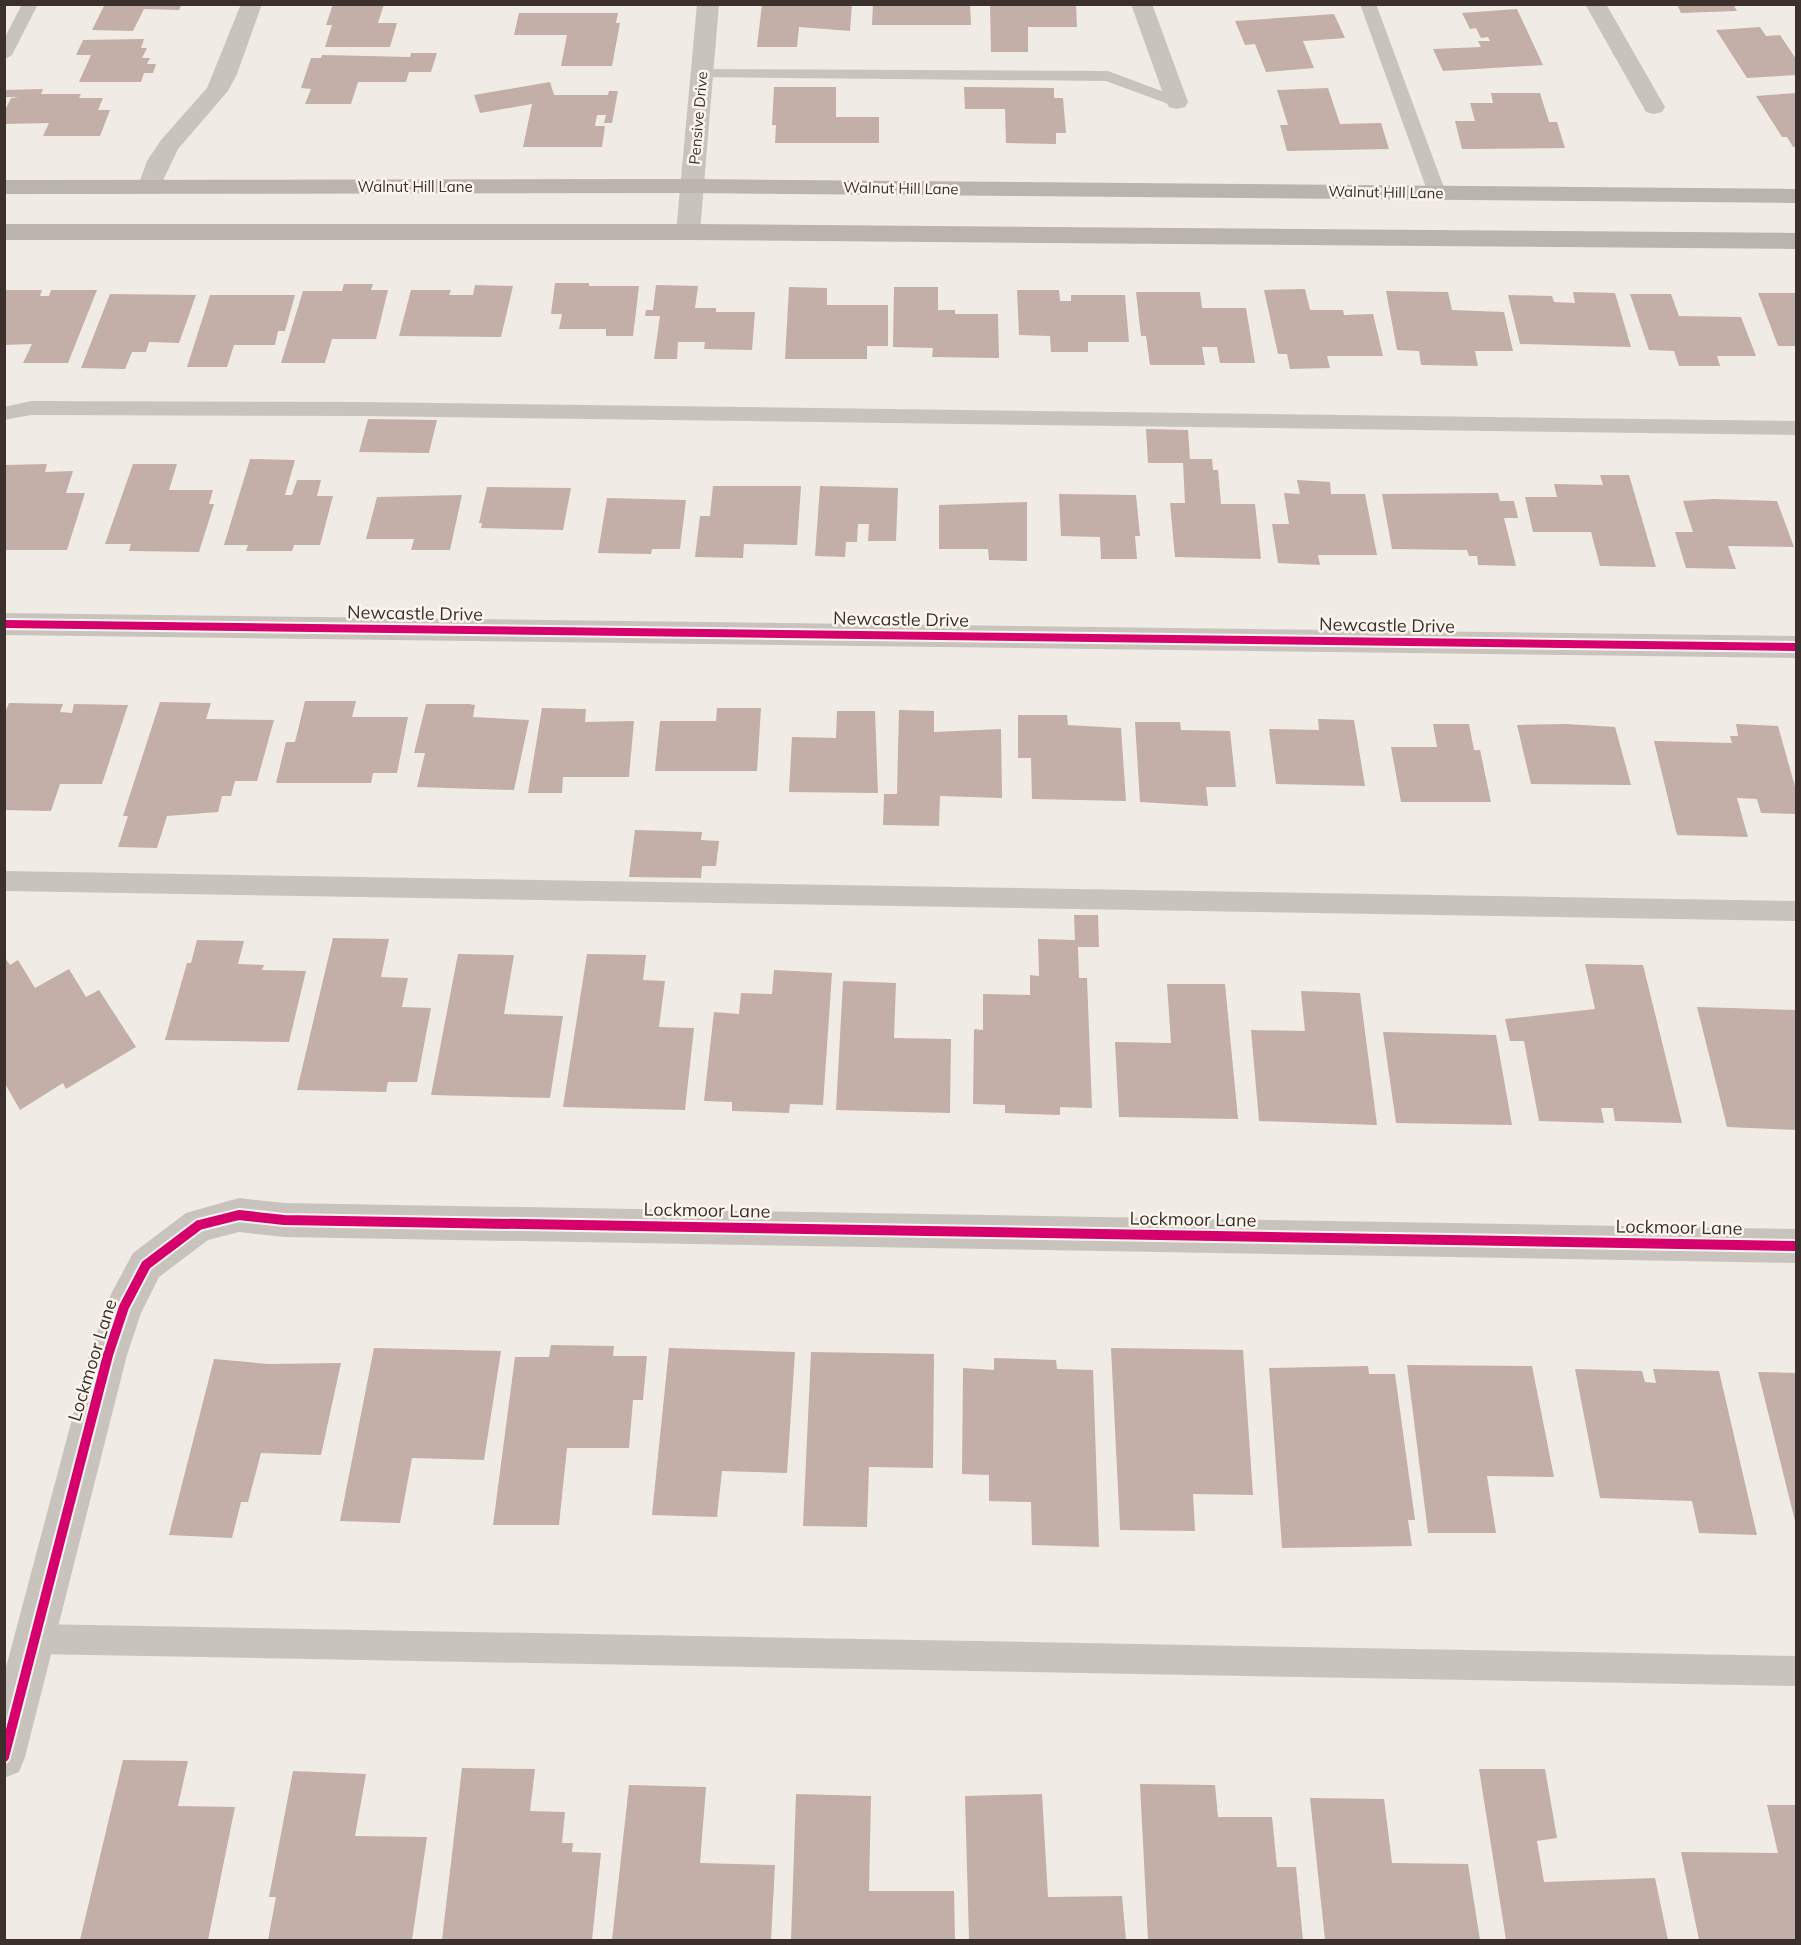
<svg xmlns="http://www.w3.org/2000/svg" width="1801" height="1945" font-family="Mulish,sans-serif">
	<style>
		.building { fill: #c3afa7 }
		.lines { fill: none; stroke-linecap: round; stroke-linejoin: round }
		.lane { fill: #c9c3be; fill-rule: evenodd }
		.street { fill: #c9c3be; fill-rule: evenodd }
		.secondary { fill: #bab3ae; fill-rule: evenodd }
		.cycleway-far1-casing { stroke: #fbf5ee; stroke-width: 12 }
		.cycleway-casing { stroke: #fbf5ee; stroke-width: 14 }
		.cycleway-far1 { stroke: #d6006c; stroke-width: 8 }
		.cycleway { stroke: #d6006c; stroke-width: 10 }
		.labels { text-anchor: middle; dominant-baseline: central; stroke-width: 5; stroke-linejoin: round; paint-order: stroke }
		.far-street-label { font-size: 15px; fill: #3b302b; stroke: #fbf5ee }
		.street-label { font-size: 18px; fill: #3b302b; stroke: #fbf5ee }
	</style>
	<rect width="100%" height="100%" fill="#f0ebe5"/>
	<path class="building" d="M 105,4 L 182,4 L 179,10 L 144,9 L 133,31 L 92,30 Z
		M 333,4 L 384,4 L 378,23 L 397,23 L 390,47 L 325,47 L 332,25 L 326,25 Z
		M 762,4 L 852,4 L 850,31 L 799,27 L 797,47 L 757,47 Z
		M 873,4 L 970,4 L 971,25 L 872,25 Z
		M 990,4 L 1076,4 L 1077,27 L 1028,27 L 1028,52 L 991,52 Z
		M 1677,4 L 1733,4 L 1737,11 L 1681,13 Z
		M 1517,9 L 1543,65 L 1443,71 L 1433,49 L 1481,47 L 1478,41 L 1490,41 L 1488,37 L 1481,38 L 1476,28 L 1470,29 L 1462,13 Z
		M 519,13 L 618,13 L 616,23 L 620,23 L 612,66 L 561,66 L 567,35 L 514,35 Z
		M 1334,14 L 1345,38 L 1303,41 L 1314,68 L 1266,72 L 1255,44 L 1245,45 L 1235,21 Z
		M 1760,27 L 1766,36 L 1780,35 L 1796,59 L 1796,75 L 1747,78 L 1716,30 Z
		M 144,39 L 141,48 L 147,48 L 142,58 L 150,58 L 147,64 L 156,64 L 153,73 L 144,73 L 141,82 L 79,82 L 91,55 L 76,55 L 83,40 Z
		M 411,53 L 437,53 L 431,72 L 409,72 L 406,82 L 358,82 L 351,104 L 305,104 L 311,89 L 301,88 L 311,58 L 321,58 L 322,55 L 410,57 Z
		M 550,82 L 554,95 L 608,95 L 609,91 L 618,91 L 612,123 L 604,123 L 606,115 L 597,115 L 595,126 L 605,126 L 602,147 L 523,147 L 532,104 L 480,113 L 474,95 Z
		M 774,87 L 836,87 L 836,117 L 879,117 L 879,143 L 775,143 L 776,125 L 772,125 Z
		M 964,87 L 1054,88 L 1054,98 L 1063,98 L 1066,133 L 1056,133 L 1056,144 L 1006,143 L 1005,109 L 965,109 Z
		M 1328,88 L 1340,124 L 1381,123 L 1389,149 L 1287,151 L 1280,125 L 1288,125 L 1277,90 Z
		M 43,89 L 41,94 L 81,94 L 79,98 L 103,98 L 98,110 L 110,110 L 100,136 L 43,136 L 49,123 L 4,124 L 4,112 L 11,98 L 19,97 L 4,97 L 4,90 Z
		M 1491,93 L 1540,93 L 1549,122 L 1557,122 L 1565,148 L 1462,149 L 1455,121 L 1475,121 L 1470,103 L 1493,103 Z
		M 1796,93 L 1796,147 L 1793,147 L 1787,137 L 1782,137 L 1756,96 Z
		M 555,283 L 589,283 L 589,286 L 639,286 L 633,336 L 606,336 L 606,329 L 559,329 L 562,314 L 551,314 Z
		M 344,284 L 373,284 L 371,290 L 388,290 L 376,339 L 332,339 L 325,363 L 281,363 L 303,291 L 342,291 Z
		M 475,285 L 513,286 L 501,337 L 399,336 L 411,290 L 451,290 L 449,295 L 473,295 Z
		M 656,285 L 698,286 L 695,308 L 716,308 L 716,312 L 755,312 L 752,350 L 704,349 L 705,342 L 678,342 L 677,359 L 654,359 L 660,316 L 645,316 L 646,310 L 653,310 Z
		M 789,287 L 827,288 L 827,305 L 888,305 L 888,346 L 867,346 L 867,359 L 785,359 Z
		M 894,287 L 938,287 L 938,310 L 955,310 L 955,314 L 998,314 L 999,358 L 932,357 L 933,348 L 893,347 Z
		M 1305,289 L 1310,310 L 1343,310 L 1344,315 L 1373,314 L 1383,356 L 1327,356 L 1330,368 L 1290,369 L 1287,354 L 1278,354 L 1264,290 Z
		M 4,290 L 42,290 L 40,296 L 49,296 L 51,290 L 97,290 L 68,363 L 23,363 L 32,344 L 4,345 Z
		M 1017,290 L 1059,290 L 1060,301 L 1071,301 L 1071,295 L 1125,295 L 1129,342 L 1088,342 L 1088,352 L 1051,352 L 1050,336 L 1019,335 Z
		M 1386,291 L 1448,292 L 1452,310 L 1504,312 L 1513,351 L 1475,351 L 1478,366 L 1421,365 L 1419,351 L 1397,350 Z
		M 1136,292 L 1200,292 L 1202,308 L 1246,308 L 1255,363 L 1220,363 L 1217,347 L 1202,347 L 1205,365 L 1150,365 L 1146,336 L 1141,336 Z
		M 1573,292 L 1615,293 L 1631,347 L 1520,344 L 1508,295 L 1552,296 L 1554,302 L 1575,303 Z
		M 1758,293 L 1796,293 L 1796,346 L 1778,346 Z
		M 110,294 L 196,295 L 179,343 L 149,342 L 146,352 L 132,352 L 125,369 L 81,368 Z
		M 1630,294 L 1671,294 L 1679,316 L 1741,317 L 1756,356 L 1717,356 L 1720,366 L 1679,366 L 1674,351 L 1649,350 Z
		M 210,295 L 295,295 L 285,331 L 278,331 L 275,345 L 234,345 L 227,367 L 187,367 Z
		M 368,419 L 437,420 L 429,453 L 359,452 Z
		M 1146,429 L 1188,430 L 1190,459 L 1212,459 L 1213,470 L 1218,470 L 1221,504 L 1255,504 L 1261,559 L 1175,557 L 1170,503 L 1185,503 L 1183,463 L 1148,463 Z
		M 250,459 L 295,460 L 285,495 L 292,495 L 297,480 L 321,480 L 317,496 L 333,496 L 320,545 L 294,545 L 292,551 L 246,551 L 248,545 L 224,545 Z
		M 47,464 L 45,472 L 73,471 L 66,493 L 85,493 L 67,550 L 4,550 L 4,465 Z
		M 133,464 L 177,464 L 169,490 L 213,490 L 209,504 L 214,504 L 199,552 L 129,551 L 131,544 L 105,544 Z
		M 1600,475 L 1629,475 L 1656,567 L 1600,566 L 1591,532 L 1533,532 L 1525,497 L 1557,497 L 1554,484 L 1603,485 Z
		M 1297,480 L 1330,482 L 1331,494 L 1365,494 L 1377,555 L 1318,555 L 1320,565 L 1278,563 L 1272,524 L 1289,524 L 1284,493 L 1300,494 Z
		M 713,486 L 801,486 L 797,545 L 744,544 L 743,558 L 695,557 L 700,516 L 710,516 Z
		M 820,486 L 898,488 L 896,541 L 868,541 L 869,524 L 858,524 L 857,542 L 846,542 L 845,557 L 815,556 Z
		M 487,487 L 571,488 L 563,530 L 481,528 L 482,523 L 479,523 Z
		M 1498,493 L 1500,501 L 1514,501 L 1518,518 L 1504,518 L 1516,566 L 1478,565 L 1477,556 L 1469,556 L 1467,550 L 1392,549 L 1382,494 Z
		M 1059,494 L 1136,495 L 1140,536 L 1135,536 L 1137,559 L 1101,559 L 1100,537 L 1061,536 Z
		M 462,495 L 450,550 L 411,550 L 414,539 L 366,539 L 377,497 Z
		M 607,498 L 686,500 L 680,549 L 652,549 L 651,554 L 598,553 Z
		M 1713,499 L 1777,501 L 1794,547 L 1728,546 L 1736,569 L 1686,568 L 1675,532 L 1693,532 L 1683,501 Z
		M 1027,502 L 1027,561 L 989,560 L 988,549 L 939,549 L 939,505 Z
		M 305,701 L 356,701 L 352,717 L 408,717 L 397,773 L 373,773 L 371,783 L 276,783 L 286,742 L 295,742 Z
		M 160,702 L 211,703 L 206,719 L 274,720 L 257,781 L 235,781 L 231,796 L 222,796 L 218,812 L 167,816 L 157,848 L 118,847 L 128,816 L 123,816 Z
		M 9,703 L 63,704 L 60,712 L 72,713 L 74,704 L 128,705 L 102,784 L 60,784 L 51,811 L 4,810 L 4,715 Z
		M 426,704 L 469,704 L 475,705 L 473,717 L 529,720 L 514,790 L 417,787 L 425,753 L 414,753 Z
		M 542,708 L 586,709 L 585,722 L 634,721 L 629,777 L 563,777 L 562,793 L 528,793 Z
		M 717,708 L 761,708 L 757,771 L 655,771 L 660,721 L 716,721 Z
		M 899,710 L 934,711 L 934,732 L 1001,729 L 1002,798 L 940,796 L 939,826 L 883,825 L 884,794 L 897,794 Z
		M 837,711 L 875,711 L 878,793 L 789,792 L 792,737 L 836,738 Z
		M 1018,715 L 1067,715 L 1068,725 L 1121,728 L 1126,801 L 1032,799 L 1031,758 L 1018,758 Z
		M 1318,719 L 1354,720 L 1365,786 L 1276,784 L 1269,729 L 1319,730 Z
		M 1135,722 L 1180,722 L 1181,730 L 1230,731 L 1236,787 L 1206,787 L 1208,806 L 1140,802 Z
		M 1433,724 L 1469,724 L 1474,750 L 1480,750 L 1491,802 L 1401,802 L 1391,747 L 1437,747 Z
		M 1566,724 L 1615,727 L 1631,785 L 1531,784 L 1517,725 Z
		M 1736,724 L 1778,726 L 1796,790 L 1796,814 L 1761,813 L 1757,799 L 1737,798 L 1748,837 L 1677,835 L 1654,741 L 1732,743 L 1730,736 L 1738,736 Z
		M 635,830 L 702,832 L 701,840 L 719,841 L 716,866 L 702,866 L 701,878 L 629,877 Z
		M 1074,915 L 1098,915 L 1099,947 L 1078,947 L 1079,978 L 1087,978 L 1092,1108 L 1060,1107 L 1060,1115 L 1005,1113 L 1005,1105 L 973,1104 L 974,1029 L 983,1030 L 983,994 L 1030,995 L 1030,975 L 1039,976 L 1038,939 L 1075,940 Z
		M 333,938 L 389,939 L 381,977 L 408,978 L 402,1007 L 431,1008 L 417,1082 L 388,1082 L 386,1092 L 297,1090 Z
		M 197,940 L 244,941 L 238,964 L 264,965 L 262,970 L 306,971 L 289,1042 L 165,1040 L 187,963 L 191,963 Z
		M 458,954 L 514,955 L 504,1014 L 563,1016 L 550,1098 L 431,1095 Z
		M 587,954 L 646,955 L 643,980 L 665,981 L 659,1027 L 694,1028 L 685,1110 L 563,1107 Z
		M 4,956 L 10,965 L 18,960 L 35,988 L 69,969 L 86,997 L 99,990 L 136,1047 L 66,1089 L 63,1083 L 20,1110 L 4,1082 Z
		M 1585,964 L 1643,965 L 1682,1123 L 1615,1121 L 1613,1108 L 1601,1108 L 1604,1123 L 1539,1121 L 1524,1041 L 1510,1041 L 1505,1019 L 1595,1009 Z
		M 774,970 L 832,973 L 823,1105 L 790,1104 L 789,1113 L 732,1111 L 732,1102 L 704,1101 L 714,1012 L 739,1014 L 741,993 L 772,994 Z
		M 843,981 L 896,983 L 894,1038 L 951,1039 L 950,1113 L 836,1110 Z
		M 1167,984 L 1225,984 L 1238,1119 L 1119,1117 L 1115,1042 L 1171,1043 Z
		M 1301,991 L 1360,993 L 1377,1125 L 1259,1121 L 1251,1030 L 1305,1031 Z
		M 1697,1007 L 1796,1010 L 1796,1130 L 1727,1127 Z
		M 1383,1032 L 1496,1035 L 1512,1125 L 1396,1123 Z
		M 551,1345 L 614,1346 L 613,1356 L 647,1356 L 643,1400 L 633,1400 L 629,1448 L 567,1448 L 559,1525 L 493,1525 L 515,1357 L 549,1357 Z
		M 374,1348 L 501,1351 L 484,1460 L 412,1458 L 400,1523 L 340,1521 Z
		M 669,1348 L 795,1352 L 787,1473 L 722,1471 L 717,1517 L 652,1515 Z
		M 1111,1348 L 1243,1350 L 1253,1495 L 1193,1494 L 1195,1531 L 1120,1530 Z
		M 811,1352 L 934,1354 L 933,1468 L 869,1467 L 867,1527 L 803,1526 Z
		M 994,1358 L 1056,1360 L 1057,1369 L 1093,1370 L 1099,1547 L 1032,1545 L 1031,1502 L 989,1501 L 989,1475 L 962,1474 L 963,1368 L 994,1370 Z
		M 214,1359 L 269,1364 L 341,1363 L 321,1455 L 261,1453 L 248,1502 L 241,1502 L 232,1538 L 169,1535 Z
		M 1407,1365 L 1532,1366 L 1554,1477 L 1487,1476 L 1496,1533 L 1428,1533 Z
		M 1368,1366 L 1369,1374 L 1395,1374 L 1415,1520 L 1408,1520 L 1412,1546 L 1282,1548 L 1269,1368 Z
		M 1575,1369 L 1642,1371 L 1645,1382 L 1656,1383 L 1653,1369 L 1719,1371 L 1757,1535 L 1699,1533 L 1692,1501 L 1600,1498 Z
		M 1758,1372 L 1796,1373 L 1796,1525 Z
		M 123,1760 L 188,1761 L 178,1806 L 235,1807 L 208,1940 L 80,1940 Z
		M 462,1768 L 535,1769 L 530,1811 L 565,1812 L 562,1843 L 573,1843 L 572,1852 L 601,1853 L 592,1940 L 442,1940 Z
		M 1479,1769 L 1545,1769 L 1557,1838 L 1537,1841 L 1544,1882 L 1655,1878 L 1668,1940 L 1506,1940 Z
		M 293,1771 L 366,1774 L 355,1836 L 427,1837 L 412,1940 L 268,1940 L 276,1897 L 269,1897 Z
		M 1140,1784 L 1215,1785 L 1218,1817 L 1272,1817 L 1277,1867 L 1296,1867 L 1303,1940 L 1148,1940 Z
		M 629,1785 L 706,1787 L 700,1863 L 775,1865 L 771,1940 L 612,1940 Z
		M 796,1794 L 871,1796 L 869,1891 L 954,1891 L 955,1940 L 791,1940 Z
		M 1042,1794 L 1048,1897 L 1122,1896 L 1126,1940 L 969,1940 L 965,1796 Z
		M 1310,1798 L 1384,1799 L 1392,1863 L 1468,1864 L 1480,1940 L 1325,1940 Z
		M 1767,1805 L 1796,1805 L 1796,1940 L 1699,1940 L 1681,1852 L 1778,1853 Z"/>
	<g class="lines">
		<path class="lane" d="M 22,4 L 38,4 L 12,55 L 4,60 L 4,39 Z
			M 1360,4 L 1376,4 L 1446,193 L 1443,197 L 1431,197 L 1428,193 Z
			M 702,69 L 1108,71 L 1183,99 L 1185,102 L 1183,105 L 1171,105 L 1106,81 L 696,77 L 694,74 L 696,71 Z
			M 31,401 L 363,402 L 1796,421 L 1796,435 L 363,416 L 31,415 L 4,420 L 4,407 Z
			M 4,871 L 1796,901 L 1796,921 L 4,891 Z
			M 34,1624 L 1796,1656 L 1796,1686 L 34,1654 L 23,1650 L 19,1639 L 23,1628 Z"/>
		<path class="street" d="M 241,4 L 262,4 L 237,74 L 228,91 L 178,149 L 158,191 L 150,193 L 142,191 L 138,186 L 147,161 L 161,140 L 207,88 Z
			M 697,4 L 719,4 L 700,232 L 697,237 L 688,240 L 679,237 L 676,232 Z
			M 1131,4 L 1152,4 L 1188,102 L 1185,107 L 1177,109 L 1169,107 L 1166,102 Z
			M 1585,4 L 1606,4 L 1665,107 L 1662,112 L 1654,114 L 1646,112 Z
			M 4,613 L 1796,636 L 1796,658 L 4,635 Z
			M 239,1198 L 284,1203 L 1796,1229 L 1796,1263 L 284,1237 L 239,1232 L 208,1240 L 159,1277 L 141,1313 L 127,1355 L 25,1757 L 19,1772 L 4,1778 L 4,1675 L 89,1355 L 111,1294 L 133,1253 L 186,1213 Z"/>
		<path class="secondary" d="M 692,179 L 1796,189 L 1796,203 L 692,193 L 4,194 L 4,180 Z
			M 4,224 L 688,224 L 1796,233 L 1796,249 L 688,240 L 4,240 Z"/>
		<defs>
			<path id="cycleway-far1" d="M 4,624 L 1796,647"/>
			<path id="cycleway" d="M 4,1757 L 108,1355 L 124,1307 L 146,1265 L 199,1225 L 239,1215 L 284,1220 L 1796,1246"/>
		</defs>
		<use href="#cycleway-far1" class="cycleway-far1-casing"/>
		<use href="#cycleway" class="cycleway-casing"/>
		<use href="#cycleway-far1" class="cycleway-far1"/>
		<use href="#cycleway" class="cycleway"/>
	</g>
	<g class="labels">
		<g class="far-street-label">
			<text transform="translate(698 118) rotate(-85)">Pensive Drive</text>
			<text x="415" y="186">Walnut Hill Lane</text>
			<text transform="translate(901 188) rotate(1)">Walnut Hill Lane</text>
			<text transform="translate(1386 192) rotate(1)">Walnut Hill Lane</text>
		</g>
		<g class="street-label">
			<text transform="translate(415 613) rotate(1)">Newcastle Drive</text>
			<text transform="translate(901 619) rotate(1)">Newcastle Drive</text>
			<text transform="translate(1387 625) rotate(1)">Newcastle Drive</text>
			<text transform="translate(707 1210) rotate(1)">Lockmoor Lane</text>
			<text transform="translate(1193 1219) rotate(1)">Lockmoor Lane</text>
			<text transform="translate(1679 1227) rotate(1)">Lockmoor Lane</text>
			<text transform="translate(92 1360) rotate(-73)">Lockmoor Lane</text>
		</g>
	</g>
	<rect width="1801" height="1945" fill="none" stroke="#3b302b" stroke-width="12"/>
</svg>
